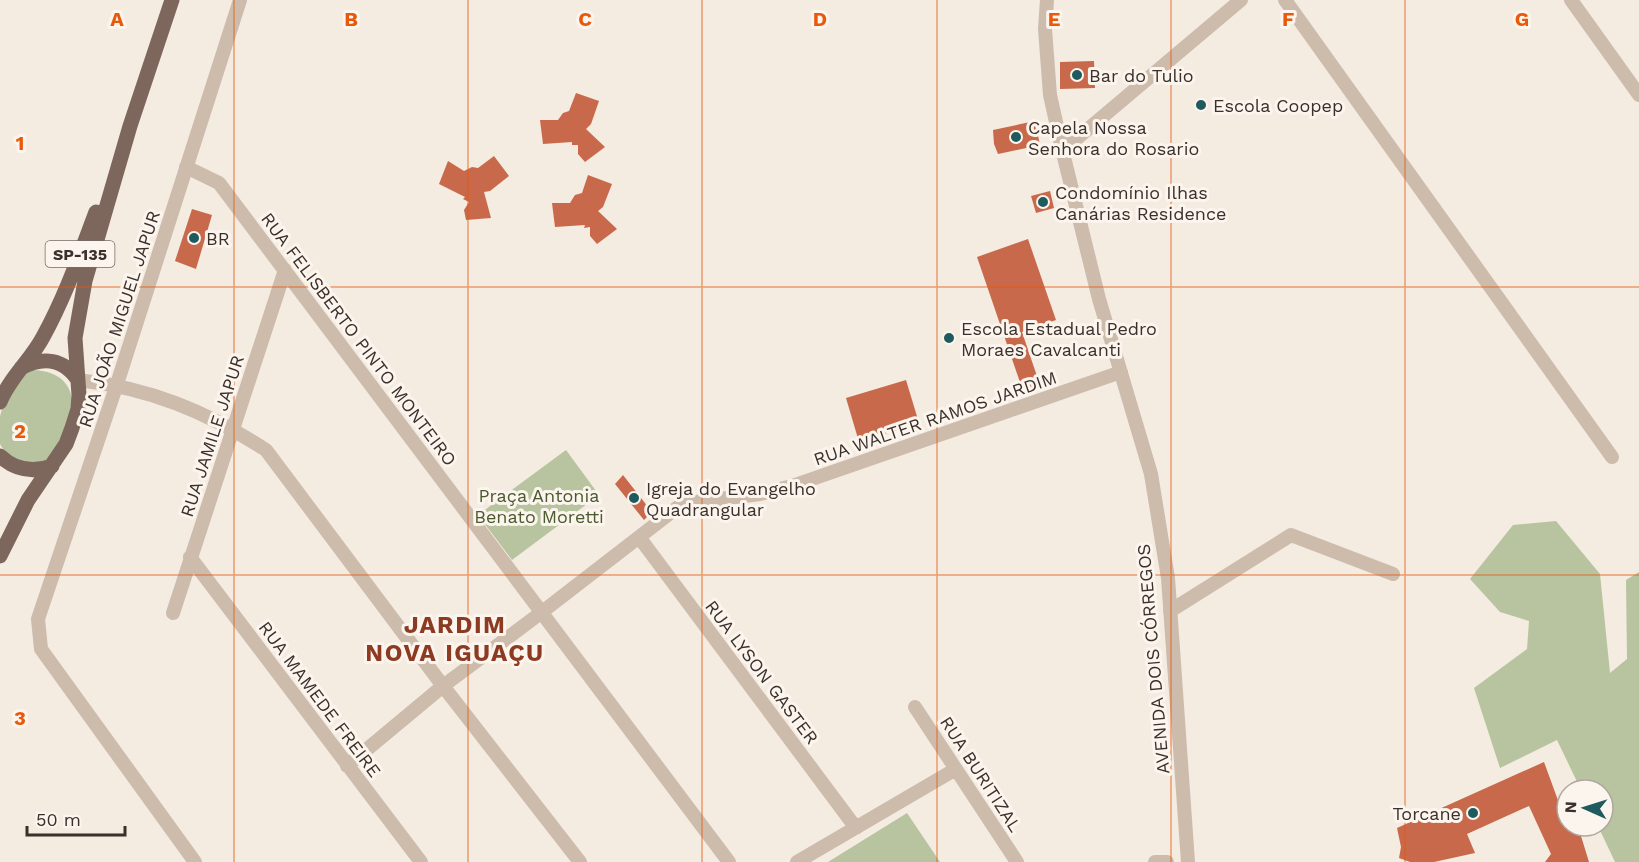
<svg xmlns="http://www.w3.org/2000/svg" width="1639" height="862" font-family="'Work Sans',sans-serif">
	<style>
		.green { fill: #b8c4a0 }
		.building { fill: #c8694b }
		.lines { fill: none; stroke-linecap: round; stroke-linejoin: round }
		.minor { stroke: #cdbbac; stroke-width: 14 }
		.major { stroke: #7d675c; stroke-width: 15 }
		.grid { fill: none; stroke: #e8590c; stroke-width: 1.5; stroke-opacity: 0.55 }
		.poi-dot { fill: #1f5a5e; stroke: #fbf5ee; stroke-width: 2 }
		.labels { text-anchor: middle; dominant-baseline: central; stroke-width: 6; stroke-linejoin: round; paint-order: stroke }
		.shield { fill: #fbf5ee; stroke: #756b66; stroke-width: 1.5 }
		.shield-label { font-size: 16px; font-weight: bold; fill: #3b302b }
		.poi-label { font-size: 18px; fill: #3b302b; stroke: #fbf5ee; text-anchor: start }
		.street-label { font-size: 18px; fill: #3b302b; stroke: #fbf5ee }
		.park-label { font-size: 18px; fill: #4a5a2e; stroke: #fbf5ee }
		.district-label { font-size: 24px; font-weight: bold; letter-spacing: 1.5px; fill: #8c3b22; stroke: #fbf5ee }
		.grid-label { font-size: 20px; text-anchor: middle; font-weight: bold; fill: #e8590c; stroke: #fbf5ee; stroke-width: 6; stroke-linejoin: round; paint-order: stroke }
	</style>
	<rect width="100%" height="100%" fill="#f4ebe1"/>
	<path class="green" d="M 33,370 C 70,371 80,398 67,430 C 62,441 53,452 46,462 L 35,466 L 6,454 L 0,444 L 0,416 L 7,393 L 23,375 Z
		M 566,450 L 599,495 L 512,560 L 478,515 Z
		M 1556,521 L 1600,574 L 1610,673 L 1627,659 L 1626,580 L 1639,572 L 1639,862 L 1615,862 L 1598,826 L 1603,826 L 1603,790 L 1581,790 L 1557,740 L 1500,768 L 1474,688 L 1527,649 L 1529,621 L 1500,612 L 1470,579 L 1513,525 Z
		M 907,813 L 940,862 L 828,862 Z"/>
	<path class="building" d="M 1094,61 L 1095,88 L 1060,89 L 1060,62 Z
		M 576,93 L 599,101 L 591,124 L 586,129 L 605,147 L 585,162 L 578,154 L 578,145 L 572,145 L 572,142 L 543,144 L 540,120 L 558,120 L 563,113 L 569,111 Z
		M 1035,121 L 1040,145 L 998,154 L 994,144 L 993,130 Z
		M 494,156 L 509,176 L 490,191 L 484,192 L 491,218 L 466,220 L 464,210 L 469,202 L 463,199 L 465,197 L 439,184 L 448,161 L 464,171 L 472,167 L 478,168 Z
		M 588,175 L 612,184 L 603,207 L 598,211 L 617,229 L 597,244 L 590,236 L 590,227 L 584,228 L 585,225 L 555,227 L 552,203 L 570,203 L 575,195 L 582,193 Z
		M 1050,191 L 1054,208 L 1036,213 L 1031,196 Z
		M 192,209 L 212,215 L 196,269 L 175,261 Z
		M 1028,239 L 1056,320 L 1022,332 L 1040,385 L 1023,391 L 977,257 Z
		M 906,380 L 919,423 L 859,442 L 846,398 Z
		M 623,475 L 652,512 L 644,520 L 615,484 Z
		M 1544,762 L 1563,814 L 1567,812 L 1567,826 L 1599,826 L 1581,836 L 1589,862 L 1545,862 L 1551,854 L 1529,806 L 1467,834 L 1475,853 L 1434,862 L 1410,862 L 1399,858 L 1401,847 L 1397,828 Z"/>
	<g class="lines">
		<path class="minor" d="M 1047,0 L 1045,29 L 1050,95 L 1062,149 L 1099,299 L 1151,474 L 1168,578 L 1188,862
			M 1285,0 L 1612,457
			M 1571,0 L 1639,95
			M 1062,151 L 1241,0
			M 186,167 L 219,183 L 729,862
			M 78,380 C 149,388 206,411 266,450 L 443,686 L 580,862
			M 639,537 L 856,828
			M 190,557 L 421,862
			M 1170,611 L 1291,535 L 1393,574
			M 173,613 L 285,270
			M 915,707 L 1017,862
			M 347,766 L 443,686 L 542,612 L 678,507 L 695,502 L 760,494 L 792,486 L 1121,372
			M 195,862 L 41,649 L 38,619 L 117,384 L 240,0
			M 797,862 L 956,769
			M 1155,862 L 1167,862"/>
		<path class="major" d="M 21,368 C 43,356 64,359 78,380
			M 0,402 C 10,377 31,360 43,337 C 65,297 80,254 96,212
			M 0,456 C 15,470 32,473 52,466
			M 0,556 L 28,500 L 66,444 L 72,428 L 78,409 L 79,395 L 75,338 L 85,281 L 130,126 L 172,0"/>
	</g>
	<path class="grid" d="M 234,0 L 234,862M 468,0 L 468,862M 702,0 L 702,862M 937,0 L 937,862M 1171,0 L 1171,862M 1405,0 L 1405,862M 0,287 L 1639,287M 0,575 L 1639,575"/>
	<g class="poi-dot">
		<circle cx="1077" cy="75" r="6"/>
		<circle cx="1201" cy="105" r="6"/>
		<circle cx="1016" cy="137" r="6"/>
		<circle cx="1043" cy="202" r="6"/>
		<circle cx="194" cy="238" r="6"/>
		<circle cx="949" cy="338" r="6"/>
		<circle cx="634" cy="498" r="6"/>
		<circle cx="1473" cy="813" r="6"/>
	</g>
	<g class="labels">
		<rect class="shield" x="45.5" y="241" width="69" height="26" rx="4.5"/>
		<g class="shield-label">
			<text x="80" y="254">SP-135</text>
		</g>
		<g class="poi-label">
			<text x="1089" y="75">Bar do Tulio</text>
			<text x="1213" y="105">Escola Coopep</text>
			<text x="1028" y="127">Capela Nossa<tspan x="1028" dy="21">Senhora do Rosario</tspan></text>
			<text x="1055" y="192">Condomínio Ilhas<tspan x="1055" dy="21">Canárias Residence</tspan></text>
			<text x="206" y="238">BR</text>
			<text x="961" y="328">Escola Estadual Pedro<tspan x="961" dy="21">Moraes Cavalcanti</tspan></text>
			<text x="646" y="488">Igreja do Evangelho<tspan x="646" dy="21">Quadrangular</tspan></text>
			<text x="1461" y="813" text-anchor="end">Torcane</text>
		</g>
		<g class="street-label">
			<text transform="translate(119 319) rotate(-72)">RUA JOÃO MIGUEL JAPUR</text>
			<text transform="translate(359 339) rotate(53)">RUA FELISBERTO PINTO MONTEIRO</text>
			<text transform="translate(935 418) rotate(-19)">RUA WALTER RAMOS JARDIM</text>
			<text transform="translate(212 436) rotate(-72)">RUA JAMILE JAPUR</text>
			<text transform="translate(1153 659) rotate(-95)">AVENIDA DOIS CÓRREGOS</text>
			<text transform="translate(762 672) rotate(53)">RUA LYSON GASTER</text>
			<text transform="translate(320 699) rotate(53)">RUA MAMEDE FREIRE</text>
			<text transform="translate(981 774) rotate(57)">RUA BURITIZAL</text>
		</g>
		<g class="park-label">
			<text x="539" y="495">Praça Antonia<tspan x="539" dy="21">Benato Moretti</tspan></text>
		</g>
		<g class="district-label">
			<text x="455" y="625">JARDIM<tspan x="455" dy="28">NOVA IGUAÇU</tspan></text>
		</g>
	</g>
	<g class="grid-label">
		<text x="117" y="26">A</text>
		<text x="351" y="26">B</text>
		<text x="585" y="26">C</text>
		<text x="820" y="26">D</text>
		<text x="1054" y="26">E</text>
		<text x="1288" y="26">F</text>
		<text x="1522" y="26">G</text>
		<text x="20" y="150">1</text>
		<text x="20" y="438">2</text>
		<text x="20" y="725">3</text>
	</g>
	<g transform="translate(1585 808) rotate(273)"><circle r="28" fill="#fbf5ee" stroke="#aea6a0" stroke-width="1.5"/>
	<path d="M0-4.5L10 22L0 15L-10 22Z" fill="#1f5a5e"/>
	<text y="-9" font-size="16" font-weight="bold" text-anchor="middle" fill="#3b302b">N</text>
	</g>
	<path d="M27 826v9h98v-9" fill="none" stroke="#3b302b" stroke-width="3"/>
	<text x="36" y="826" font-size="18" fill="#3b302b" stroke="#fbf5ee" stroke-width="4.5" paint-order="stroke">50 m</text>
</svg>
